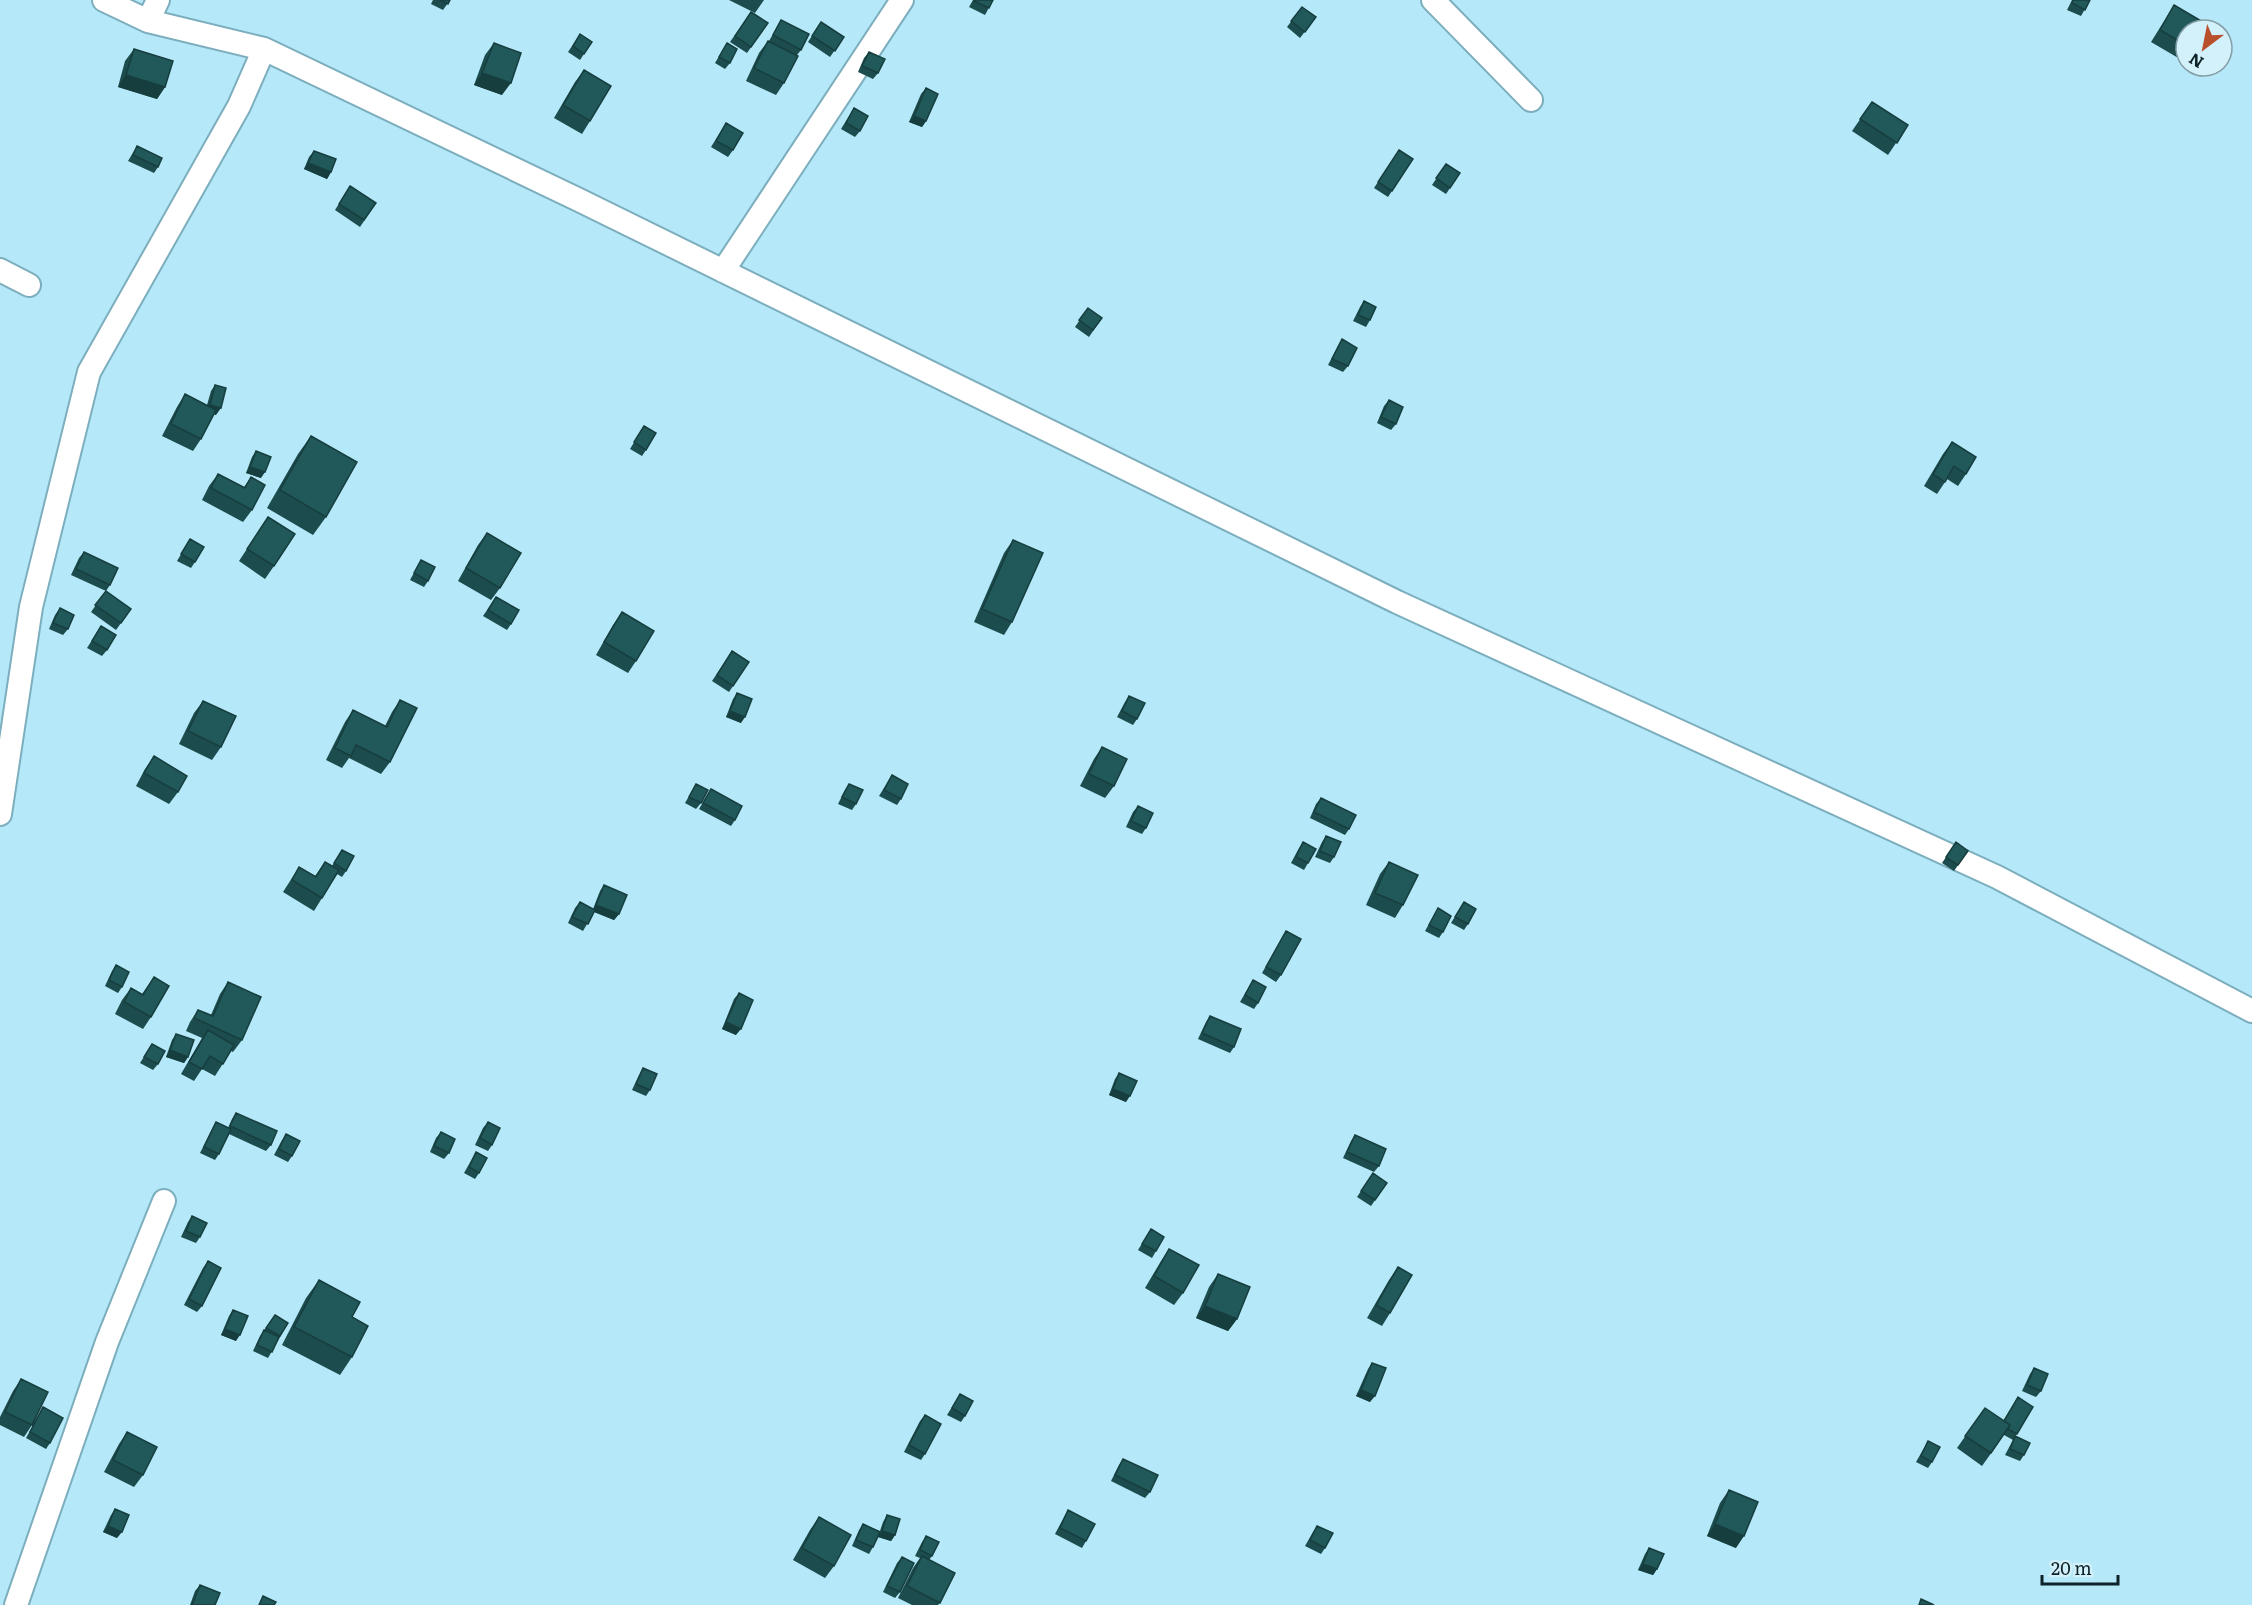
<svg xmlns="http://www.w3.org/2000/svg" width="2252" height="1605" font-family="Literata,serif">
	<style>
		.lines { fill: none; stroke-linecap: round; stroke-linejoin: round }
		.minor-casing { stroke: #7caebd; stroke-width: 26 }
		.minor { stroke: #fff; stroke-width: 22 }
		.wall { fill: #1c4c4d }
		.shaded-wall { fill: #173e3f }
		.building { fill: #21585a; stroke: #173e3f; stroke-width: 1.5 }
	</style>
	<rect width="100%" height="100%" fill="#b5e8f8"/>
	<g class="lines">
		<defs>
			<path id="minor" d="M 104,0 L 148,21 L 158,0
				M 1433,0 L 1531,100
				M 148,21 L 264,49 L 579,200 L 1397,602 L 1997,877 L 2252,1011
				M 0,270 L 29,285
				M 723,271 L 902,0
				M 0,814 L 31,607 L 89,372 L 239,106 L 264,49
				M 16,1605 L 107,1342 L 164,1201"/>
		</defs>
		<use href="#minor" class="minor-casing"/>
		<use href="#minor" class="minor"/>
	</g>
	<path class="wall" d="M 433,0 L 450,0 L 443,10 L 431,4 Z
		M 729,0 L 764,0 L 755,13 Z
		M 973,0 L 993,0 L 985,15 L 969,7 Z
		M 2072,0 L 2090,0 L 2081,16 L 2067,10 Z
		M 2174,5 L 2186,30 L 2186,51 L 2180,59 L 2151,42 L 2166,18 Z
		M 1302,7 L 1316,17 L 1300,38 L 1287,27 Z
		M 751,12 L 768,23 L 747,53 L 730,42 Z
		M 781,20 L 801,50 L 797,55 L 784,83 L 776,95 L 746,81 L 759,53 L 768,41 L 769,41 Z
		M 821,22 L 844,37 L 830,57 L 808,42 Z
		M 580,34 L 592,42 L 580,60 L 568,52 Z
		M 494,43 L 502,95 L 474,85 L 485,55 Z
		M 727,43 L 730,63 L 725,69 L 715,63 Z
		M 134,49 L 165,87 L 157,99 L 118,87 L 125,61 Z
		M 869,52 L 878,73 L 873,79 L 858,72 L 864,58 Z
		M 584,70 L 590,121 L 582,134 L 554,118 L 575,82 Z
		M 926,88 L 926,121 L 922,127 L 909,122 L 921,94 Z
		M 1872,102 L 1908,125 L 1888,155 L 1852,131 Z
		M 854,108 L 860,131 L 855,137 L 841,129 Z
		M 726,123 L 733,150 L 728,157 L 711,147 Z
		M 137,146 L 158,167 L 154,173 L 128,161 Z
		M 1399,150 L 1413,159 L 1388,197 L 1374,188 Z
		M 314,151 L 331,172 L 327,179 L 304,169 L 309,157 Z
		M 1446,164 L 1460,173 L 1446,194 L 1432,185 Z
		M 350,186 L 376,203 L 360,227 L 335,210 Z
		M 1364,301 L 1370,320 L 1366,327 L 1353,321 L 1360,307 Z
		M 1088,308 L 1102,318 L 1089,337 L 1075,327 Z
		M 1342,339 L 1348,366 L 1343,372 L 1328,365 L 1338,346 Z
		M 215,385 L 216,415 L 214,414 L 201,439 L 193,451 L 162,436 L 177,407 L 185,394 L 207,405 L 211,391 Z
		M 1389,400 L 1396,424 L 1391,430 L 1377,423 L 1384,406 Z
		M 644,426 L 646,450 L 642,456 L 630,449 Z
		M 311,436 L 326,517 L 313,535 L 267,508 L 298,454 Z
		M 1952,442 L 1966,474 L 1958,486 L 1947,479 L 1937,494 L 1924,486 L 1943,454 Z
		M 256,451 L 261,478 L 246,473 L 252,457 Z
		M 218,474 L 244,487 L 251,477 L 252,510 L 243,522 L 202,500 L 209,486 Z
		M 268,517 L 274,566 L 265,579 L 239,561 Z
		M 487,533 L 500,588 L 491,600 L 458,581 L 478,545 Z
		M 190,539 L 195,562 L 191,568 L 177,561 Z
		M 1013,540 L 1012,622 L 1004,635 L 974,622 L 1004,553 Z
		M 84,552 L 110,585 L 106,591 L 131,609 L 116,630 L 91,612 L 106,591 L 71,575 L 79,558 Z
		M 421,560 L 428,581 L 424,587 L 410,580 Z
		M 496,597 L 511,624 L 507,630 L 483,616 Z
		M 60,608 L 68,629 L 63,635 L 49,629 L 55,615 Z
		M 622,612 L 636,661 L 628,673 L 596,655 L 613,625 Z
		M 101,626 L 107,650 L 102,656 L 87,648 Z
		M 732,651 L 749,662 L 729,692 L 712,681 Z
		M 737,693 L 741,723 L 726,717 L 733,699 Z
		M 1129,696 L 1137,719 L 1133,725 L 1117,717 L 1125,702 Z
		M 400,700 L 390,762 L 381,774 L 349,758 L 342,768 L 326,760 L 345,722 L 353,710 L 385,726 L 392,712 Z
		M 203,701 L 221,747 L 212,760 L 179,744 L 194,713 Z
		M 1102,747 L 1114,786 L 1105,798 L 1080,786 L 1094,759 Z
		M 154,756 L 178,792 L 169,804 L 136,786 L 145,769 Z
		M 892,775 L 901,799 L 897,805 L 879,796 Z
		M 696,784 L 701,803 L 696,809 L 685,803 Z
		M 849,784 L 856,804 L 852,810 L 838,804 L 845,790 Z
		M 711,789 L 735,820 L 731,826 L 699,809 Z
		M 1321,798 L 1349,829 L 1345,835 L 1310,818 L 1316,804 Z
		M 1138,806 L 1146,828 L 1142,834 L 1126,827 L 1133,812 Z
		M 1326,836 L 1334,857 L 1330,863 L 1315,857 L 1322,842 Z
		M 1303,842 L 1308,863 L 1304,870 L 1291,863 L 1299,848 Z
		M 1956,842 L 1968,851 L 1954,871 L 1942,863 Z
		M 342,850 L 346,871 L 342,877 L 337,874 L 322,898 L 314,911 L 283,892 L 299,867 L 315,876 L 325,862 L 332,866 Z
		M 1389,862 L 1403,905 L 1395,918 L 1366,905 L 1380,874 Z
		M 604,885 L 619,914 L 614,920 L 594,912 L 583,931 L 568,923 L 575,908 L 580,902 L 593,909 L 600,891 Z
		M 1464,902 L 1468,924 L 1464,930 L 1451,923 Z
		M 1438,908 L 1443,932 L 1439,938 L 1425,931 Z
		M 1286,931 L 1281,975 L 1276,982 L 1262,973 Z
		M 116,965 L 122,987 L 118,993 L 105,986 L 112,971 Z
		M 154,977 L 151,1017 L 143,1029 L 115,1014 L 122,1000 L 131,988 L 142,994 Z
		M 1253,980 L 1258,1003 L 1254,1009 L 1240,1002 Z
		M 228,982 L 242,1040 L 233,1052 L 231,1051 L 215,1076 L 202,1069 L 194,1081 L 181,1074 L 202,1038 L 186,1031 L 190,1022 L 198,1010 L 211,1015 L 220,994 Z
		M 739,993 L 736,1035 L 722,1029 L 734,999 Z
		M 1210,1016 L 1234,1047 L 1230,1053 L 1198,1039 L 1206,1022 Z
		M 176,1034 L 188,1057 L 184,1063 L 166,1057 L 172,1040 Z
		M 152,1044 L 158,1064 L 153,1070 L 140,1063 Z
		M 643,1068 L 650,1090 L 646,1096 L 632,1090 L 639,1075 Z
		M 1119,1073 L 1126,1102 L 1109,1095 L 1115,1079 Z
		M 236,1113 L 271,1145 L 266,1151 L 229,1134 L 219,1154 L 215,1160 L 200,1153 L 212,1129 L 216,1122 L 228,1128 L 232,1119 Z
		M 488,1122 L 492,1145 L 488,1151 L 475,1145 L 483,1128 Z
		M 441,1132 L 449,1153 L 444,1159 L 430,1152 L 436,1138 Z
		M 286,1134 L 292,1156 L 288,1162 L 274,1155 L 282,1140 Z
		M 1355,1135 L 1379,1166 L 1374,1172 L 1343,1158 L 1351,1141 Z
		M 476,1152 L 479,1173 L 475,1179 L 464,1173 Z
		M 1373,1173 L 1387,1183 L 1371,1206 L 1357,1197 Z
		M 192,1216 L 200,1237 L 196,1243 L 181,1237 L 188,1222 Z
		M 1151,1229 L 1156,1251 L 1152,1258 L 1138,1250 Z
		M 1169,1249 L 1183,1293 L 1174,1305 L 1145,1288 L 1161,1261 Z
		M 208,1261 L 202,1306 L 197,1312 L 184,1305 L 203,1268 Z
		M 1398,1267 L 1390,1313 L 1382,1326 L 1367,1318 L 1389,1280 Z
		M 1218,1274 L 1237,1319 L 1228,1331 L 1196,1318 L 1209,1287 Z
		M 319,1280 L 352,1317 L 352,1357 L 340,1375 L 282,1345 L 306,1298 Z
		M 233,1310 L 236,1341 L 221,1335 L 229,1316 Z
		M 275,1315 L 288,1323 L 268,1358 L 253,1351 L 260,1336 Z
		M 1372,1363 L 1370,1402 L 1356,1396 L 1368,1369 Z
		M 2034,1368 L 2041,1391 L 2036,1397 L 2022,1391 L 2030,1374 Z
		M 21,1379 L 32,1425 L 24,1437 L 0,1425 L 0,1417 L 13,1391 Z
		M 960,1394 L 965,1416 L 961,1422 L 947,1415 Z
		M 2018,1397 L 2033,1407 L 2015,1437 L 2024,1455 L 2020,1461 L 2005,1455 L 2013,1440 L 2004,1435 L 1982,1466 L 1957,1448 L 1985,1408 L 2003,1421 Z
		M 43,1407 L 50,1443 L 46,1449 L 26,1438 Z
		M 925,1415 L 925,1454 L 921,1460 L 904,1452 L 920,1421 Z
		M 127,1432 L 143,1475 L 134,1487 L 104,1472 L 119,1444 Z
		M 1928,1441 L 1932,1462 L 1928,1468 L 1916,1462 Z
		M 1123,1459 L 1150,1492 L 1145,1498 L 1111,1481 L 1119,1465 Z
		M 1729,1490 L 1736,1548 L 1707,1536 L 1720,1503 Z
		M 115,1509 L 117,1538 L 103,1532 L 111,1515 Z
		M 1068,1510 L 1086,1541 L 1082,1548 L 1055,1534 L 1064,1517 Z
		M 887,1515 L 895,1535 L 891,1541 L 878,1537 L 873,1547 L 869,1554 L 852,1546 L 859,1530 L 863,1524 L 880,1531 L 883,1522 Z
		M 819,1517 L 834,1566 L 825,1578 L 793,1560 L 810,1530 Z
		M 1317,1526 L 1325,1548 L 1321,1554 L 1305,1546 L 1313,1532 Z
		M 926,1536 L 932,1556 L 929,1560 L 940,1603 L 938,1605 L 912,1605 L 898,1598 L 913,1568 L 920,1558 L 915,1556 L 922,1542 Z
		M 1649,1548 L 1657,1569 L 1653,1575 L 1638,1570 L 1645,1554 Z
		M 902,1557 L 900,1592 L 895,1598 L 883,1592 L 897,1563 Z
		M 200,1585 L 215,1605 L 190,1605 L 195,1591 Z"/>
	<path class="shaded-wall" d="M 482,73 L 511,83 L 502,95 L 474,85 Z
		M 126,75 L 165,87 L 157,99 L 118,87 Z
		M 914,116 L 926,121 L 922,127 L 909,122 Z
		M 308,163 L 331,172 L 327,179 L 304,169 Z
		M 210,405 L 221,408 L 216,415 L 205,411 Z
		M 250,467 L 265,472 L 261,478 L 246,473 Z
		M 730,711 L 745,717 L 741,723 L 726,717 Z
		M 596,905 L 619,914 L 614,920 L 592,911 Z
		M 726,1022 L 741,1029 L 736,1035 L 722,1029 Z
		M 170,1050 L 188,1057 L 184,1063 L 166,1057 Z
		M 1113,1089 L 1130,1096 L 1126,1102 L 1109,1095 Z
		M 1205,1306 L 1237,1319 L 1228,1331 L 1196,1318 Z
		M 225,1329 L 240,1335 L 236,1341 L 221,1335 Z
		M 1361,1390 L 1375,1396 L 1370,1402 L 1356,1396 Z
		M 1715,1524 L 1744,1536 L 1736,1548 L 1707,1536 Z
		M 108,1526 L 122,1532 L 117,1538 L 103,1532 Z
		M 882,1531 L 895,1535 L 891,1541 L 878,1537 Z
		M 1643,1564 L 1657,1569 L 1653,1575 L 1638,1570 Z"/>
	<path class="building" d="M 440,0 L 450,0 L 448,4 Z
		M 974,0 L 993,0 L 989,8 L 974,1 Z
		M 2073,0 L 2090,0 L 2085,10 L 2072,3 Z
		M 2174,5 L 2203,22 L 2198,30 L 2186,30 L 2186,45 L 2160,30 Z
		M 1302,7 L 1316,17 L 1305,32 L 1291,21 Z
		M 751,12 L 768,23 L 751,47 L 735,36 Z
		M 781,20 L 809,34 L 801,50 L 773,35 Z
		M 821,22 L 844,37 L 835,51 L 812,36 Z
		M 580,34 L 592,42 L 584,54 L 573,46 Z
		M 768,41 L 798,56 L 784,83 L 754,68 Z
		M 494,43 L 521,53 L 511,83 L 482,73 Z
		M 727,43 L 737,49 L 730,63 L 719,57 Z
		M 134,49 L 173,61 L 165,87 L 126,75 Z
		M 869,52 L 885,59 L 878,73 L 862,66 Z
		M 584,70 L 611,86 L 590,121 L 563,105 Z
		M 926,88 L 938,94 L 926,121 L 914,116 Z
		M 1872,102 L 1908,125 L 1897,143 L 1860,119 Z
		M 854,108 L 868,116 L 860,131 L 846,123 Z
		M 726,123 L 743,133 L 733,150 L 716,141 Z
		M 137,146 L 162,158 L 158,167 L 133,155 Z
		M 1399,150 L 1413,159 L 1392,191 L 1378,182 Z
		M 314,151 L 336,159 L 331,172 L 308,163 Z
		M 1446,164 L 1460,173 L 1450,188 L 1436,178 Z
		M 350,186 L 376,203 L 364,220 L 339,204 Z
		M 1364,301 L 1376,307 L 1370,320 L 1358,315 Z
		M 1088,308 L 1102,318 L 1093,330 L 1079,320 Z
		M 1342,339 L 1357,348 L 1348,366 L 1332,359 Z
		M 215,385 L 226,388 L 221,408 L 210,405 Z
		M 185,394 L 216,410 L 201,439 L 171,424 Z
		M 1389,400 L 1403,407 L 1396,424 L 1381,417 Z
		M 644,426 L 656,433 L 646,450 L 634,442 Z
		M 311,436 L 357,462 L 326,517 L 280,490 Z
		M 1952,442 L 1976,457 L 1966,474 L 1954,466 L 1945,482 L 1933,474 Z
		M 256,451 L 271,457 L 265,472 L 250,467 Z
		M 218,474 L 245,488 L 251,477 L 265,485 L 252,510 L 211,488 Z
		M 268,517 L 295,534 L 274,566 L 247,549 Z
		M 487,533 L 521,553 L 500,588 L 466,568 Z
		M 190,539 L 204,547 L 195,562 L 181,554 Z
		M 1013,540 L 1043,553 L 1012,622 L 982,609 Z
		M 84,552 L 118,568 L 110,585 L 76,569 Z
		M 421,560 L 435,567 L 428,581 L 414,573 Z
		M 106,591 L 131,609 L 121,623 L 95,605 Z
		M 496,597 L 519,610 L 511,624 L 488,610 Z
		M 60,608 L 74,615 L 68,629 L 53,623 Z
		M 622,612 L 654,631 L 636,661 L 604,642 Z
		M 101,626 L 116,635 L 107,650 L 92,641 Z
		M 732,651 L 749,662 L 733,686 L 717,675 Z
		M 737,693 L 752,699 L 745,717 L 730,711 Z
		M 1129,696 L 1145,703 L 1137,719 L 1122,711 Z
		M 400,700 L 417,708 L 390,762 L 356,745 L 351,756 L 335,748 L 353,710 L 387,727 Z
		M 203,701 L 236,716 L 221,747 L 188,731 Z
		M 1102,747 L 1127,759 L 1114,786 L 1089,774 Z
		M 154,756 L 187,776 L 178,792 L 144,773 Z
		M 892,775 L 908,784 L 901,799 L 884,790 Z
		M 696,784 L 708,790 L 701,803 L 689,797 Z
		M 849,784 L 863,790 L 856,804 L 842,797 Z
		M 711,789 L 742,806 L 735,820 L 703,803 Z
		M 1321,798 L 1356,815 L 1349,829 L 1314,812 Z
		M 1138,806 L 1153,813 L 1146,828 L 1131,821 Z
		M 1326,836 L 1341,842 L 1334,857 L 1320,851 Z
		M 1303,842 L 1316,849 L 1308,863 L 1296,857 Z
		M 1956,842 L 1968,851 L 1958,865 L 1946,857 Z
		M 342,850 L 354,856 L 346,871 L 334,863 Z
		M 325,862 L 339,870 L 322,898 L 292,880 L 299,867 L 316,877 Z
		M 1389,862 L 1418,875 L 1403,905 L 1375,893 Z
		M 604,885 L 627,895 L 619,914 L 596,905 Z
		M 580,902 L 595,910 L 588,924 L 572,917 Z
		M 1464,902 L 1476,909 L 1468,924 L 1455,917 Z
		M 1438,908 L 1451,916 L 1443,932 L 1429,925 Z
		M 1286,931 L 1301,939 L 1281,975 L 1266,967 Z
		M 116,965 L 129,972 L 122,987 L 109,980 Z
		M 154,977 L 169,986 L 151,1017 L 124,1002 L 131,988 L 143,995 Z
		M 1253,980 L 1266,987 L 1258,1003 L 1245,995 Z
		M 228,982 L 261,997 L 242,1040 L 194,1018 L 198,1010 L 213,1016 Z
		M 739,993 L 753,1000 L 741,1029 L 726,1022 Z
		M 1210,1016 L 1241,1029 L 1234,1047 L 1202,1033 Z
		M 208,1030 L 234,1045 L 223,1064 L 210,1056 L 202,1069 L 189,1062 Z
		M 176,1034 L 194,1040 L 188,1057 L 170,1050 Z
		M 152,1044 L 165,1051 L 158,1064 L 144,1057 Z
		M 643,1068 L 657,1074 L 650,1090 L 636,1084 Z
		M 1119,1073 L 1137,1081 L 1130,1096 L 1113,1089 Z
		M 236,1113 L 277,1131 L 271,1145 L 230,1126 Z
		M 216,1122 L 231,1129 L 219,1154 L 204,1147 Z
		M 488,1122 L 500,1128 L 492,1145 L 480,1138 Z
		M 441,1132 L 455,1139 L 449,1153 L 434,1146 Z
		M 286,1134 L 300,1141 L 292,1156 L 279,1149 Z
		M 1355,1135 L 1386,1149 L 1379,1166 L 1347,1152 Z
		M 476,1152 L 487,1158 L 479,1173 L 469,1167 Z
		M 1373,1173 L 1387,1183 L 1375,1200 L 1361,1191 Z
		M 192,1216 L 207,1223 L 200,1237 L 186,1231 Z
		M 1151,1229 L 1164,1237 L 1156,1251 L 1142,1244 Z
		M 1169,1249 L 1199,1265 L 1183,1293 L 1154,1276 Z
		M 208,1261 L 221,1268 L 202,1306 L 189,1299 Z
		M 1398,1267 L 1412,1275 L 1390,1313 L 1376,1305 Z
		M 1218,1274 L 1250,1287 L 1237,1319 L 1205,1306 Z
		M 319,1280 L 360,1302 L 352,1317 L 368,1326 L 352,1357 L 294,1327 Z
		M 233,1310 L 248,1316 L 240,1335 L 225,1329 Z
		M 275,1315 L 288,1323 L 280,1336 L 266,1328 Z
		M 264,1330 L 279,1337 L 272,1352 L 257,1345 Z
		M 1372,1363 L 1386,1368 L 1375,1396 L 1361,1390 Z
		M 2034,1368 L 2048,1374 L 2041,1391 L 2027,1385 Z
		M 21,1379 L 48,1392 L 32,1425 L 5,1412 Z
		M 960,1394 L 973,1401 L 965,1416 L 952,1408 Z
		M 2018,1397 L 2033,1407 L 2017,1434 L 2008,1429 L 2010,1425 L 2004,1421 Z
		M 43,1407 L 63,1418 L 50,1443 L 30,1432 Z
		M 1985,1408 L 2010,1425 L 1991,1453 L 1965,1436 Z
		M 925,1415 L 941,1424 L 925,1454 L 909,1445 Z
		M 127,1432 L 157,1447 L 143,1475 L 113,1460 Z
		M 2015,1436 L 2030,1443 L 2024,1455 L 2010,1449 Z
		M 1928,1441 L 1940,1447 L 1932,1462 L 1921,1456 Z
		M 1123,1459 L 1158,1475 L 1150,1492 L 1115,1475 Z
		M 1729,1490 L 1758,1502 L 1744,1536 L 1715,1524 Z
		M 115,1509 L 129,1515 L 122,1532 L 108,1526 Z
		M 1068,1510 L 1095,1524 L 1086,1541 L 1060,1528 Z
		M 887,1515 L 900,1519 L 895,1535 L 882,1531 Z
		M 819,1517 L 851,1535 L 834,1566 L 802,1548 Z
		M 863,1524 L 880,1532 L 873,1547 L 856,1540 Z
		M 1317,1526 L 1333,1533 L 1325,1548 L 1310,1540 Z
		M 926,1536 L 939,1542 L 932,1556 L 920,1550 Z
		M 1649,1548 L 1664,1554 L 1657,1569 L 1643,1564 Z
		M 922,1556 L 955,1573 L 940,1603 L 907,1586 Z
		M 902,1557 L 914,1563 L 900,1592 L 887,1586 Z
		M 200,1585 L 220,1593 L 215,1605 L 192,1605 Z
		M 263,1596 L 276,1602 L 274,1605 L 259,1605 Z
		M 1921,1599 L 1934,1605 L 1919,1605 Z"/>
	<g transform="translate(2204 48) rotate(212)"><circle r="28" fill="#d3f1fb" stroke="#849ea7" stroke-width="1.5"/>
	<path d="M0-4.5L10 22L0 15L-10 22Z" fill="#b8502b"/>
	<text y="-9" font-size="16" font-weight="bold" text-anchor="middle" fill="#0e2228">N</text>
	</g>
	<path d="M2042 1575v9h76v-9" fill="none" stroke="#0e2228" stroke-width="3"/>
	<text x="2051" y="1575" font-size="18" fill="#0e2228" stroke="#d3f1fb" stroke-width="4.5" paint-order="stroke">20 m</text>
</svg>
